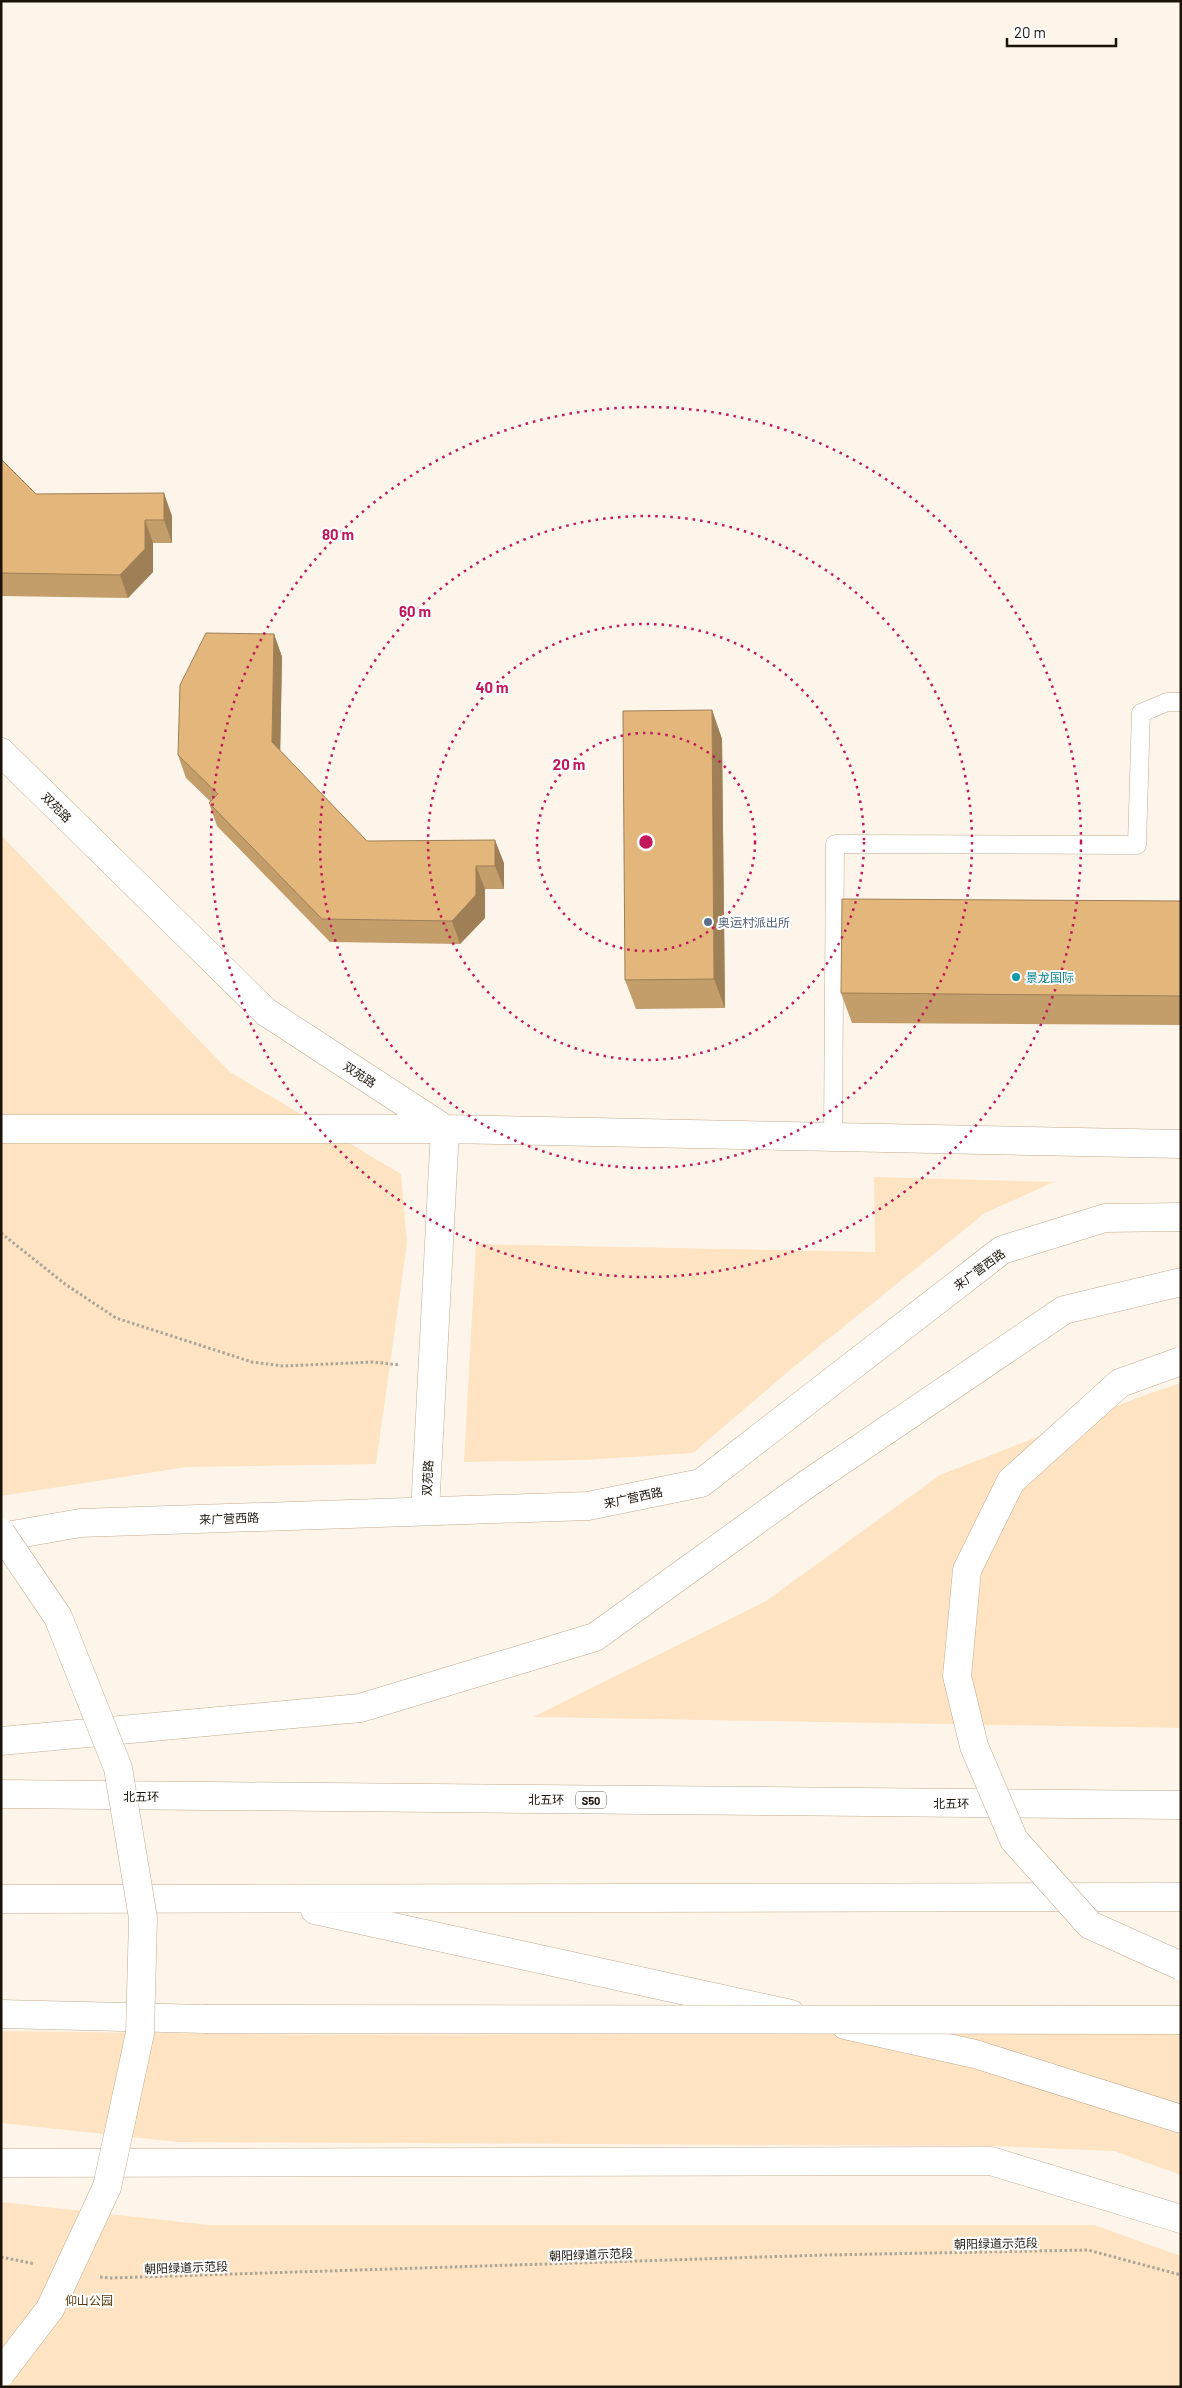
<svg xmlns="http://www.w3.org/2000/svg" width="1182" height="2388" font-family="Barlow,'Noto Sans SC',sans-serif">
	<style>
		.green { fill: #fee4c3 }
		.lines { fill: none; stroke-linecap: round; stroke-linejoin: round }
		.service-casing { stroke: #c1ab90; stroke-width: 19 }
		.minor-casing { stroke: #c1ab90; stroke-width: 29 }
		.tertiary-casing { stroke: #c1ab90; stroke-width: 29 }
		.motorway-casing { stroke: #c1ab90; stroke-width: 29 }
		.path { stroke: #aca399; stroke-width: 3; stroke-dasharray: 2.5 2.5; stroke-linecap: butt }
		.service { stroke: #fff; stroke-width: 18 }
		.minor { stroke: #fff; stroke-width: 28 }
		.tertiary { stroke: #fff; stroke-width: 28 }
		.motorway { stroke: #fff; stroke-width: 28 }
		.tertiary-bridge-casing { stroke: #c1ab90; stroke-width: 29; stroke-linecap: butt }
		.primary-bridge-casing { stroke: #c1ab90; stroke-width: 29; stroke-linecap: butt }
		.motorway-bridge-casing { stroke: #c1ab90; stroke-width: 29; stroke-linecap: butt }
		.tertiary-bridge { stroke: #fff; stroke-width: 28 }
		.primary-bridge { stroke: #fff; stroke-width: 28 }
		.motorway-bridge { stroke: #fff; stroke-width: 28 }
		.wall { fill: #c39d6a }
		.shaded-wall { fill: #9f7f56 }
		.building { fill: #e3b67b; stroke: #9f7f56 }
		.ring { fill: none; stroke: #c2185b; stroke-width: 2.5; stroke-dasharray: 2.5 5 }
		.service-dot { fill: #5c6f8a; stroke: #fff; stroke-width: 2 }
		.culture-dot { fill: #0f9aa8; stroke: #fff; stroke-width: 2 }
		.labels { text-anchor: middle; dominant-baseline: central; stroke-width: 4; stroke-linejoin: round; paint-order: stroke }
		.shield { fill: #fff; stroke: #5f5a53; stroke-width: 1 }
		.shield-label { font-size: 11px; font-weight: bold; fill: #1b1309 }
		.street-label { font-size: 12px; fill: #1b1309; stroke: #fff }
		.service-label { font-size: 12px; fill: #4e5e75; stroke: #fff; text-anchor: start }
		.culture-label { font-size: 12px; fill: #0d838f; stroke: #fff; text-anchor: start }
		.park-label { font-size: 12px; fill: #583a0b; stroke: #fff }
		.centre { fill: #c2185b; stroke: #fff; stroke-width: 2.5 }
		.ring-label { font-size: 15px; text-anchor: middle; font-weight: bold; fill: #c2185b; stroke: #fff; stroke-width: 4; stroke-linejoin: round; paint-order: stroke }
	</style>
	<rect width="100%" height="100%" fill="#fef5ea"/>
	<path class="green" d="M 1,835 L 230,1072 L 401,1174 L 407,1243 L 376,1464 L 187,1467 L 1,1496 Z
		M 874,1177 L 1054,1182 L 985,1213 L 796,1365 L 693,1453 L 585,1460 L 464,1462 L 476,1244 L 875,1252 Z
		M 1181,1383 L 1181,1728 L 533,1717 L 766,1601 L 940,1475 L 1142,1396 Z
		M 1,2031 L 320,2035 L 1181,2033 L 1181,2175 L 1114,2151 L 992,2146 L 178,2142 L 1,2123 Z
		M 1,2202 L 209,2225 L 1094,2225 L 1181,2256 L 1181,2387 L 1,2387 Z"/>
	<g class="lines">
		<defs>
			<path id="service" d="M 833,1137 L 835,844 L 1137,845 L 1141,713 L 1167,702 L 1181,702"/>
			<path id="minor" d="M 1,752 L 266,1012 L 445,1129 L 425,1511
				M 1,1129 L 445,1129 L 1181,1144"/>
			<path id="tertiary" d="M 1,1537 L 80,1523 L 588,1506 L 701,1483 L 1002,1250 L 1105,1218 L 1181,1217
				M 1,2014 L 205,2019
				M 1,2163 L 991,2161 L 1181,2219"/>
			<path id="motorway" d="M 1,1741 L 360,1708 L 595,1637 L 807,1484 L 1064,1310 L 1181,1282
				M 1,1794 L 1181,1805
				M 1,1899 L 1181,1897
				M 315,1910 L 791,2014
				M 845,2025 L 975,2054 L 1181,2119"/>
		</defs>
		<use href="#service" class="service-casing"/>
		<use href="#minor" class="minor-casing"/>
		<use href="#tertiary" class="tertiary-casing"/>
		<use href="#motorway" class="motorway-casing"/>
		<path class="path" d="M 1,1233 L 65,1284 L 116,1318 L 252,1362 L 283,1366 L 373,1362 L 400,1365
			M 1,2257 L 35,2264
			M 100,2277 L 109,2278 L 825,2255 L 1088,2250 L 1181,2275"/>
		<use href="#service" class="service"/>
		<use href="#minor" class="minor"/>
		<use href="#tertiary" class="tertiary"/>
		<use href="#motorway" class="motorway"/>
		<defs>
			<path id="tertiary-bridge" d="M 205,2019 L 1181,2020"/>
			<path id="primary-bridge" d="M 1181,1361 L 1120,1383 L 1011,1481 L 967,1570 L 957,1676 L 974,1746 L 1014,1840 L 1090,1925 L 1181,1966"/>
			<path id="motorway-bridge" d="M 1,1533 L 58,1617 L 118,1768 L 143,1918 L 140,2033 L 107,2187 L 50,2309 L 1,2373"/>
		</defs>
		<use href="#tertiary-bridge" class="tertiary-bridge-casing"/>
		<use href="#primary-bridge" class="primary-bridge-casing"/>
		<use href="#motorway-bridge" class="motorway-bridge-casing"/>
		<use href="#tertiary-bridge" class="tertiary-bridge"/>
		<use href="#primary-bridge" class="primary-bridge"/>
		<use href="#motorway-bridge" class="motorway-bridge"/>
	</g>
	<path class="wall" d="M 1,459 L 36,494 L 172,516 L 172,543 L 153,543 L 153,572 L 128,598 L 1,596 Z
		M 274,634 L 282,657 L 280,751 L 367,841 L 504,863 L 504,889 L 485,889 L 485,918 L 460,944 L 330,942 L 217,826 L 209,803 L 210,801 L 186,778 L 178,755 Z
		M 712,710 L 722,739 L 725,1008 L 636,1009 L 625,980 Z
		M 1181,901 L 1181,1025 L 852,1023 L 841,993 Z"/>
	<path class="shaded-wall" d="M 164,493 L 172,516 L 172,543 L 164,520 Z
		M 145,520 L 153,543 L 153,572 L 128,598 L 120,575 Z
		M 274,634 L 282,657 L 280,765 L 272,742 Z
		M 712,710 L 722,739 L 725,1008 L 714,979 Z
		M 495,840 L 504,863 L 504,889 L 495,866 Z
		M 476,866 L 485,889 L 485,918 L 460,944 L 452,921 Z"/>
	<path class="building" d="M 1,459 L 36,494 L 164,493 L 164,520 L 145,520 L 145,549 L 120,575 L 1,573 Z
		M 206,633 L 274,634 L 272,742 L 367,841 L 495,840 L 495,866 L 476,866 L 476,895 L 452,921 L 322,919 L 209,803 L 218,794 L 178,755 L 180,685 Z
		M 712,710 L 714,979 L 625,980 L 623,711 Z
		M 842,899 L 1181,901 L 1181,996 L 841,993 Z"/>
	<g class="ring">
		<circle cx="646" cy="842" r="109"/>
		<circle cx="646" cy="842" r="218"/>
		<circle cx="646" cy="842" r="326"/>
		<circle cx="646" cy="842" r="435"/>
	</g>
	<circle class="service-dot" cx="708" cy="922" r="5"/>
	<circle class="culture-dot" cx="1016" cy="977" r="5"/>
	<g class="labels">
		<rect class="shield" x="576" y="1791.5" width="30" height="17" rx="4"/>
		<g class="shield-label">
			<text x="591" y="1800">S50</text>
		</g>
		<g class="street-label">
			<text transform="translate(57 807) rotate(45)">双苑路</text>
			<text transform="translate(360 1074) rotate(33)">双苑路</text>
			<text transform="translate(979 1269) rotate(-36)">来广营西路</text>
			<text transform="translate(427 1478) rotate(-87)">双苑路</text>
			<text transform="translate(633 1497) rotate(-12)">来广营西路</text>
			<text transform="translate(229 1518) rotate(-2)">来广营西路</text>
			<text x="141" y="1796">北五环</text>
			<text x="546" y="1799">北五环</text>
			<text x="951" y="1803">北五环</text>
			<text transform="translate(996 2243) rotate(-1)">朝阳绿道示范段</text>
			<text transform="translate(591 2254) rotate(-2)">朝阳绿道示范段</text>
			<text transform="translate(186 2267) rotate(-2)">朝阳绿道示范段</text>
		</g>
		<g class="service-label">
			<text x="718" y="922">奥运村派出所</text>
		</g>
		<g class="culture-label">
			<text x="1026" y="977">景龙国际</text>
		</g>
		<g class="park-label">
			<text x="89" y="2300">仰山公园</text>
		</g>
	</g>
	<circle cx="646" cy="842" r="8" class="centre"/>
	<g class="ring-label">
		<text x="338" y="540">80 m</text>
		<text x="415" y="617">60 m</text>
		<text x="492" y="693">40 m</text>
		<text x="569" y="770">20 m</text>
	</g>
	<rect width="1182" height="2388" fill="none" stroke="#1b1309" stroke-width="5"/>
	<path d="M1007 38v8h109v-8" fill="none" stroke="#1b1309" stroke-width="2.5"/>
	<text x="1014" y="38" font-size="15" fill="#1b1309" stroke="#ffffff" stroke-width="4" paint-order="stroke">20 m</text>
</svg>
